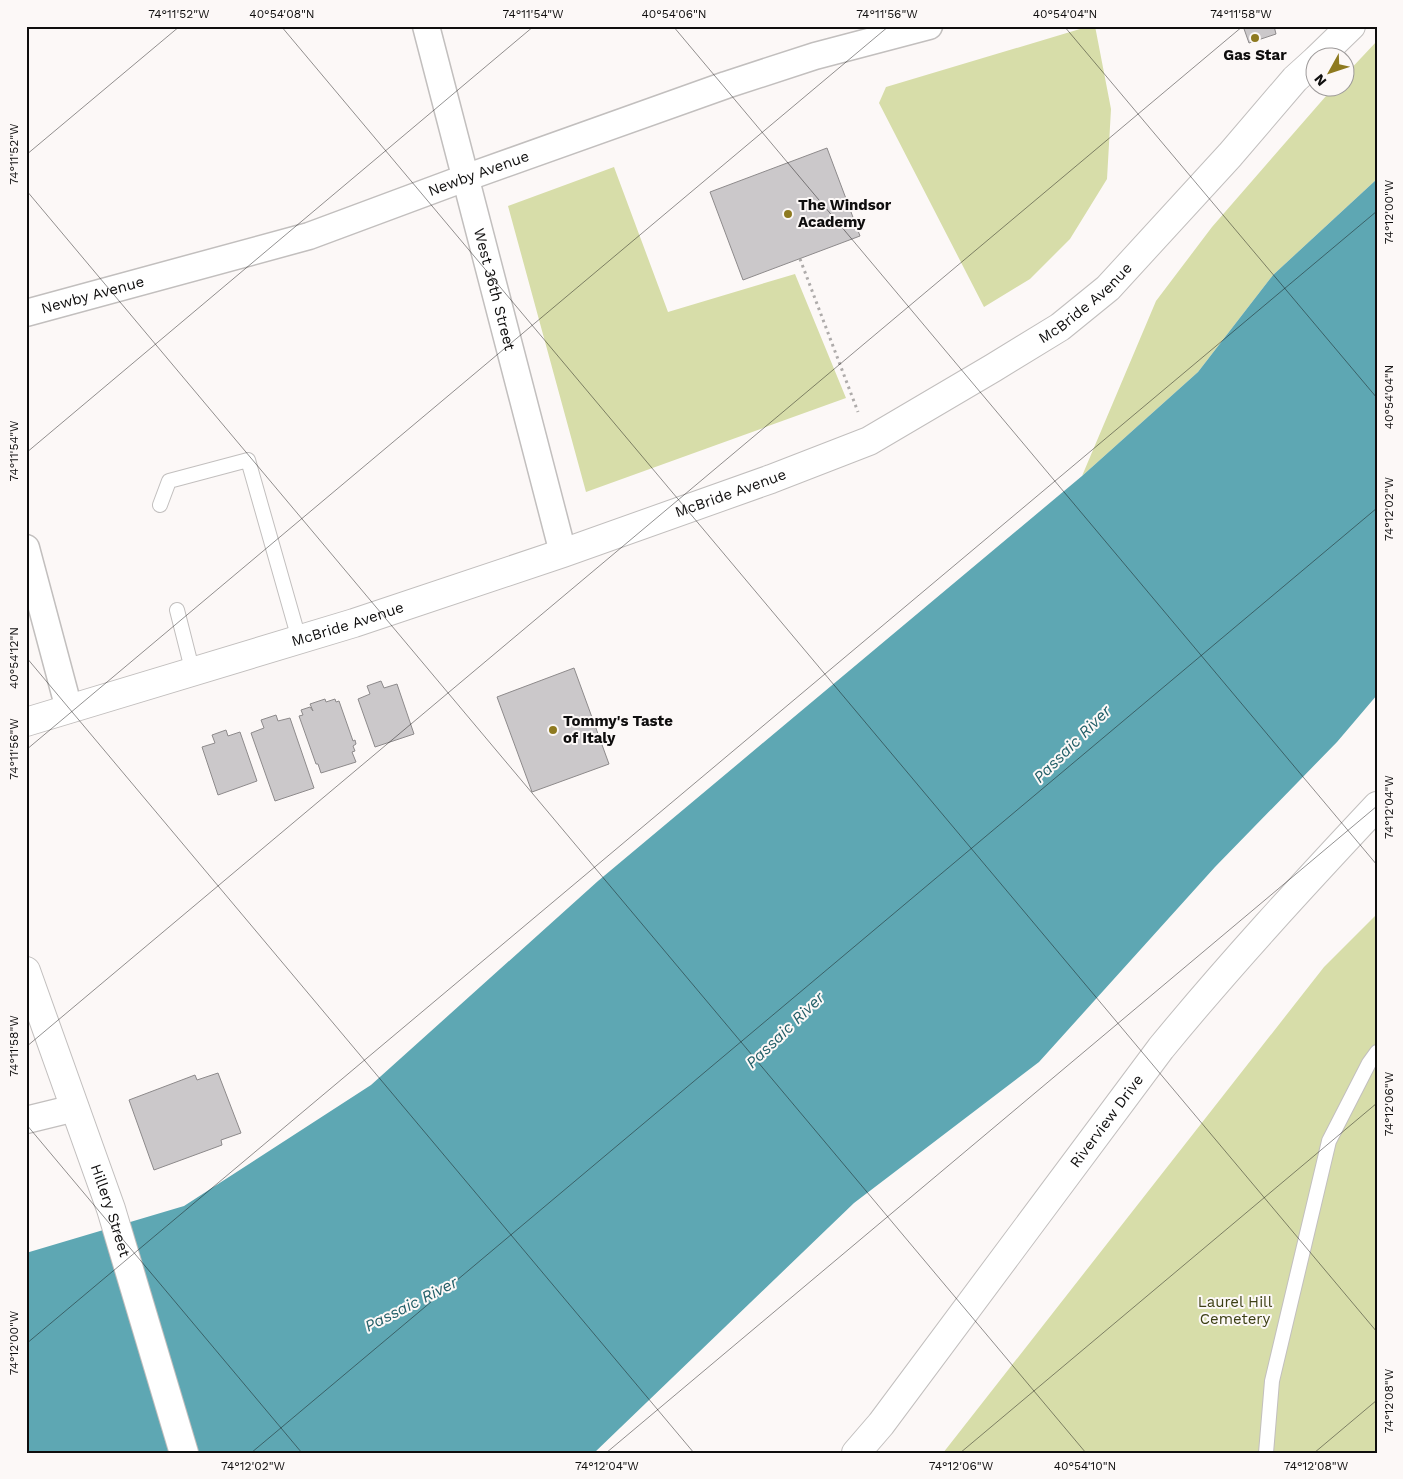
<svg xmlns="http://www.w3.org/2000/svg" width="1403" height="1479" font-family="'Work Sans',sans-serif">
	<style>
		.green { fill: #d7dda9 }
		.water { fill: #5ea7b3 }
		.building { fill: #cbc8ca; stroke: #8d8a8b }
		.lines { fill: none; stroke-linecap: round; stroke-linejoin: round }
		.service-casing { stroke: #c2bfbe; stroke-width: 16 }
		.minor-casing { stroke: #c2bfbe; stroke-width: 29 }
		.tertiary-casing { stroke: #c2bfbe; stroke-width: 30 }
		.secondary-casing { stroke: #c2bfbe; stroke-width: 30 }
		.path { stroke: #aeabaa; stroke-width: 3; stroke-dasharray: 2.5 4; stroke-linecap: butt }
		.service { stroke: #fff; stroke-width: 14 }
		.minor { stroke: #fff; stroke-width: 26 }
		.tertiary { stroke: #fff; stroke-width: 28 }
		.secondary { stroke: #fff; stroke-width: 28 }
		.ticks { fill: none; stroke: #0f0e0e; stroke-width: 1; stroke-opacity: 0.45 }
		.poi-dot { fill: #8e7a20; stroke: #fcf8f7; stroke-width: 2 }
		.labels { text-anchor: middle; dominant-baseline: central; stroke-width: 4; stroke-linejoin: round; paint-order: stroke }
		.poi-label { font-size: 15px; font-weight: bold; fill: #0f0e0e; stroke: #fcf8f7; text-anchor: start }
		.street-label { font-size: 15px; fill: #0f0e0e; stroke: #fcf8f7 }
		.park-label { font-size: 15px; fill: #3c3f14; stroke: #fcf8f7 }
		.water-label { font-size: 16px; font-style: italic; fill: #225f68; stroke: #fcf8f7 }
		.neatline { fill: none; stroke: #0f0e0e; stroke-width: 2 }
		.ticks-label { font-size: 12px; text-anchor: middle; fill: #0f0e0e }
	</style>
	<rect width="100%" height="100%" fill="#fcf8f7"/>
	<path class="green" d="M 1090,26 L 1095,26 L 1111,109 L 1107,179 L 1070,239 L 1030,279 L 984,307 L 879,103 L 886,87 Z
		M 1377,41 L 1377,179 L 1273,275 L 1198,372 L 1082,476 L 1156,301 L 1212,227 L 1333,88 L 1346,88 L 1346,74 Z
		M 614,167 L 668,312 L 795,274 L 846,398 L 586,492 L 508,206 Z
		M 1377,914 L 1377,1453 L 943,1453 L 1324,967 Z"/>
	<path class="water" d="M 1377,179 L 1377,695 L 1337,742 L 1215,867 L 1039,1062 L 854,1203 L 594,1453 L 26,1453 L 26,1253 L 184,1206 L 371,1085 L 598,881 L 1082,476 L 1198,372 L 1273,275 Z"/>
	<path class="building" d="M 1243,26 L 1274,26 L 1276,34 L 1249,43 Z
		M 827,148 L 860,236 L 743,280 L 710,192 Z
		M 574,668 L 609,764 L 532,792 L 497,697 Z
		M 381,681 L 384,688 L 397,684 L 414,734 L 375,747 L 358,699 L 370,694 L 367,686 Z
		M 325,699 L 326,702 L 335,699 L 336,702 L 339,701 L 353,741 L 355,740 L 356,744 L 353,746 L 355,751 L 352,752 L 356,762 L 321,773 L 318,764 L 316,764 L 299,716 L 303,715 L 301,710 L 310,707 L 313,711 L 310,704 Z
		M 276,715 L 278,721 L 290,718 L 314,788 L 275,801 L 251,733 L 264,728 L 261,720 Z
		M 226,730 L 228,736 L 240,732 L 257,781 L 218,795 L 202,747 L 215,743 L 212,735 Z
		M 218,1073 L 241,1133 L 221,1140 L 222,1145 L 154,1170 L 129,1100 L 195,1075 L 197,1080 Z"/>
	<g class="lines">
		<defs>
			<path id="service" d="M 160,505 L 169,481 L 248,460 L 299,639
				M 177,610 L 193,673
				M 1266,1453 L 1272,1381 L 1329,1141 L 1369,1063 L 1377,1052"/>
			<g id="minor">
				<path id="s1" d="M 426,26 L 563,553"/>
				<path id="s2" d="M 26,313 L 309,236 L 465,178 L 726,85 L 815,56 L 929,26"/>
				<path d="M 26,548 L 69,709"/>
				<path d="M 26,1120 L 75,1108"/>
			</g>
			<g id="tertiary">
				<path id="s3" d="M 856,1453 L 881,1424 L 1161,1048 C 1230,964 1303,885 1377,806"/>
			</g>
			<g id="secondary">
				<path d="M 1318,58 L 1351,26"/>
				<path id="s4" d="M 26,722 L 354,623 L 563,553 L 771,479 L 869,441 L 993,368 L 1060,327 L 1108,288 L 1230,155 L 1295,79 L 1316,60"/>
				<path id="s5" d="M 26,971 L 111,1209 L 184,1453"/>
			</g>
		</defs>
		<use href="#service" class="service-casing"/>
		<use href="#minor" class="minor-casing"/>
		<use href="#tertiary" class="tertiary-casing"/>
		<use href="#secondary" class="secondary-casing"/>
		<path class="path" d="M 800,259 L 858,412"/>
		<use href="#service" class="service"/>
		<use href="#minor" class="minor"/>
		<use href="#tertiary" class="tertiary"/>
		<use href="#secondary" class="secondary"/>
	</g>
	<path class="ticks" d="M 281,26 L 1377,1332M 673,26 L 1377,865M 1064,26 L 1377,398M 26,155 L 180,26M 26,190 L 1086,1453M 26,453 L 534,26M 26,657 L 694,1453M 26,750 L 889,26M 26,1047 L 1243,26M 26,1124 L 302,1453M 26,1344 L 1377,211M 251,1453 L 1377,508M 606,1453 L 1377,806M 960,1453 L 1377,1103M 1314,1453 L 1377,1400"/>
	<g class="poi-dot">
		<circle cx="1255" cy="38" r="5"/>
		<circle cx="788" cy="214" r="5"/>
		<circle cx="553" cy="730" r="5"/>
	</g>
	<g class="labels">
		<g class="poi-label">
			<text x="1255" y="55" text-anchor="middle">Gas Star</text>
			<text x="798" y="205">The Windsor<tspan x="798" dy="17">Academy</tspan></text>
			<text x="563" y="721">Tommy's Taste<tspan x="563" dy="17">of Italy</tspan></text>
		</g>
		<g class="street-label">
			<text stroke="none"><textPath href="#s2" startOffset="474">Newby Avenue</textPath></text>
			<text stroke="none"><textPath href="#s1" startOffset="272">West 36th Street</textPath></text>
			<text stroke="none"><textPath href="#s2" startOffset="69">Newby Avenue</textPath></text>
			<text stroke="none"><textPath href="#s4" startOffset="1146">McBride Avenue</textPath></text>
			<text stroke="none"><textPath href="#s4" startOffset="741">McBride Avenue</textPath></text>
			<text stroke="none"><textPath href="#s4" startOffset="336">McBride Avenue</textPath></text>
			<text stroke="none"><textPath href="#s3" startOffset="416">Riverview Drive</textPath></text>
			<text stroke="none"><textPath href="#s5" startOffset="254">Hillery Street</textPath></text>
		</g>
		<g class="park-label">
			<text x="1235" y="1302">Laurel Hill<tspan x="1235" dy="17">Cemetery</tspan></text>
		</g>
		<g class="water-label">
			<text transform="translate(1072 744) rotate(-45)">Passaic River</text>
			<text transform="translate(785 1030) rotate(-44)">Passaic River</text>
			<text transform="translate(411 1304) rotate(-27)">Passaic River</text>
		</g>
	</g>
	<rect width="1403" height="1479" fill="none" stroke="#fcf8f7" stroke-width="55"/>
	<g transform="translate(1330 72) rotate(230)"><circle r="24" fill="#fcf8f7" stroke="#9d9a9a"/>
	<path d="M0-4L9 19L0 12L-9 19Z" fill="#8e7a20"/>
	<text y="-8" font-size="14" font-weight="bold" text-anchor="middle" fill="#0f0e0e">N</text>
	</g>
	<rect x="28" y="28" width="1348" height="1424" class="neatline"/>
	<g class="ticks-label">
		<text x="179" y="18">74°11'52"W</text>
		<text x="282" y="18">40°54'08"N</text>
		<text x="533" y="18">74°11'54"W</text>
		<text x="674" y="18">40°54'06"N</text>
		<text x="887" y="18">74°11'56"W</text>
		<text x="1065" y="18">40°54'04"N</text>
		<text x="1241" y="18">74°11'58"W</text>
		<text transform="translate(14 154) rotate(-90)" y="4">74°11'52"W</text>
		<text transform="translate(1389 212) rotate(-90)" y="4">74°12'00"W</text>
		<text transform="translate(1389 397) rotate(-90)" y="4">40°54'04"N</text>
		<text transform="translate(14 451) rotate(-90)" y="4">74°11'54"W</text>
		<text transform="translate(1389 509) rotate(-90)" y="4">74°12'02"W</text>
		<text transform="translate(14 658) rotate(-90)" y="4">40°54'12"N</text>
		<text transform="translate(14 749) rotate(-90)" y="4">74°11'56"W</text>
		<text transform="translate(1389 807) rotate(-90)" y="4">74°12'04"W</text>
		<text transform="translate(14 1046) rotate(-90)" y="4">74°11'58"W</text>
		<text transform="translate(1389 1104) rotate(-90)" y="4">74°12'06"W</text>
		<text transform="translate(14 1343) rotate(-90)" y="4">74°12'00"W</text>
		<text transform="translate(1389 1401) rotate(-90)" y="4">74°12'08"W</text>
		<text x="253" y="1470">74°12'02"W</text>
		<text x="607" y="1470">74°12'04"W</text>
		<text x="961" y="1470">74°12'06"W</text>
		<text x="1085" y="1470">40°54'10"N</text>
		<text x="1316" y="1470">74°12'08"W</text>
	</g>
</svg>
